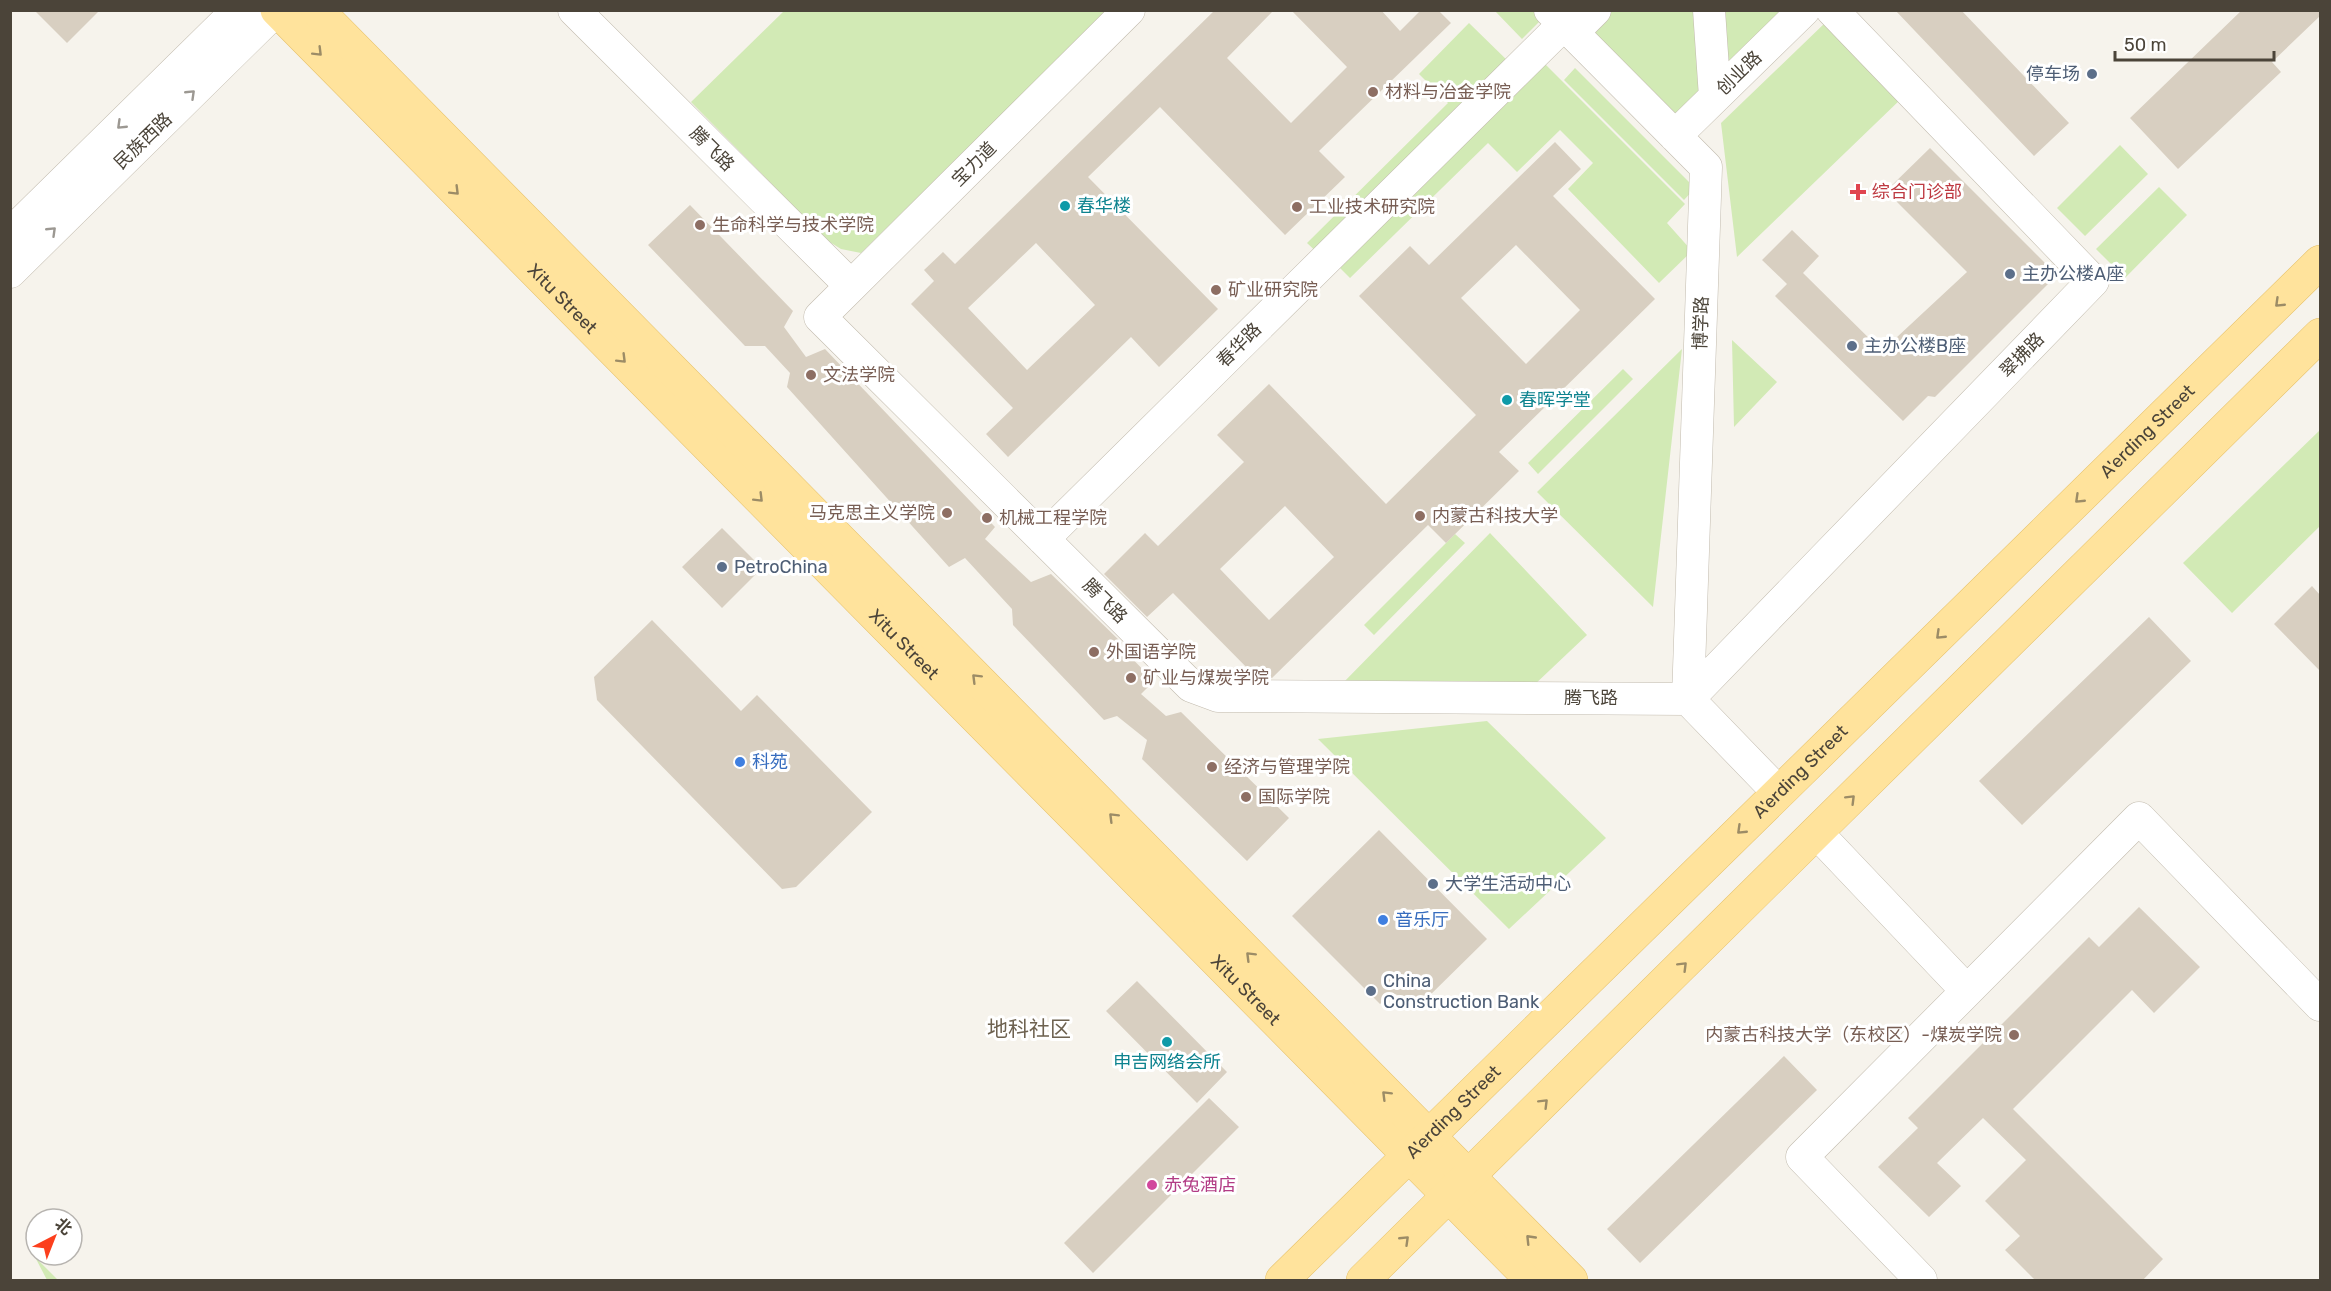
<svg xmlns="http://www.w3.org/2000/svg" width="2331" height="1291" font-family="Rubik,'Noto Sans SC',sans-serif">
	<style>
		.green { fill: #d2eab5 }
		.building { fill: #d8cfc1; fill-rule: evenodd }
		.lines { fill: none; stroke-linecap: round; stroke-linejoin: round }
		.minor-casing { stroke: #c2bbae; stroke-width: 33 }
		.major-casing { stroke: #e6c16a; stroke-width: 34 }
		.minor { stroke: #fff; stroke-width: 32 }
		.major { stroke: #ffe39c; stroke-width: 33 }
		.oneway { stroke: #9c8c66 }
		.oneway2 { stroke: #9c9892 }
		.service-dot { fill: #5c6f8a; stroke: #fff; stroke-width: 2 }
		.education-dot { fill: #8d6e63; stroke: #fff; stroke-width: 2 }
		.health-dot { fill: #e0444e; stroke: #fff; stroke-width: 2 }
		.culture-dot { fill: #0f9aa8; stroke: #fff; stroke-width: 2 }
		.shop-dot { fill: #3f7fe0; stroke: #fff; stroke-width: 2 }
		.hotel-dot { fill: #d1479c; stroke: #fff; stroke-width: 2 }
		.labels { text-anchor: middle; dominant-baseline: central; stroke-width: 6; stroke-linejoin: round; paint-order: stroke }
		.street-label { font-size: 18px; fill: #4b4439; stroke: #fff }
		.service-label { font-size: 18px; fill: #4e5e75; stroke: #fff; text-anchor: start }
		.education-label { font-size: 18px; fill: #785e54; stroke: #fff; text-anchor: start }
		.health-label { font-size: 18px; fill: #be3a42; stroke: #fff; text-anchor: start }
		.culture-label { font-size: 18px; fill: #0d838f; stroke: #fff; text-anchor: start }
		.shop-label { font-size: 18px; fill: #366cbe; stroke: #fff; text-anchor: start }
		.hotel-label { font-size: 18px; fill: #b23c85; stroke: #fff; text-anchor: start }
		.quarter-label { font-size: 21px; fill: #6e6250; stroke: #fff }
	</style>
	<rect width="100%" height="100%" fill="#f6f3ec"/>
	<path class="green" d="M 1716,10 L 1790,11 L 1721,78 Z
		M 784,11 L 1107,11 L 861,253 L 841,249 L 828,241 L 691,102 Z
		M 1495,11 L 1533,11 L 1542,19 L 1522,39 Z
		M 1611,11 L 1709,11 L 1714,83 L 1672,125 L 1584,36 Z
		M 1827,21 L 1902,98 L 1737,257 L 1721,123 Z
		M 1469,23 L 1512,65 L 1323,258 L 1307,243 L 1448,103 L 1419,74 Z
		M 1541,60 L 1685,204 L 1667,223 L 1692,251 L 1659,283 L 1568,189 L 1593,163 L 1560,130 L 1517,172 L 1488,143 L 1350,278 L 1334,262 Z
		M 1575,68 L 1695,188 L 1684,200 L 1564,80 Z
		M 2120,145 L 2148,174 L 2085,236 L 2057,208 Z
		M 2159,187 L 2187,215 L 2125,278 L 2096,249 Z
		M 1732,340 L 1777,382 L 1734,427 Z
		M 1682,349 L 1653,607 L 1537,492 Z
		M 1623,369 L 1633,379 L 1538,474 L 1528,463 Z
		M 2320,430 L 2320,526 L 2232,613 L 2183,563 Z
		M 1490,533 L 1587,635 L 1532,687 L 1340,686 Z
		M 1455,534 L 1465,543 L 1374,635 L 1364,625 Z
		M 1487,721 L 1606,838 L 1509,929 L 1318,739 Z
		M 35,1257 L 58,1280 L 47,1280 Z"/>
	<path class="building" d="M 34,10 L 100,10 L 67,43 Z
		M 1215,10 L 1274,10 L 1227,58 L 1291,123 L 1347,67 L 1291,10 L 1381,10 L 1400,31 L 1421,10 L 1438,10 L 1451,23 L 1319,151 L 1345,177 L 1285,235 L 1160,107 L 1088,177 L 1218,309 L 1159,367 L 1131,337 L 1008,457 L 986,434 L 1013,408 L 911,304 L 934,281 L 924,270 L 943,252 L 955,264 ZM 1036,243 L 1095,305 L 1027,370 L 968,308 Z
		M 1895,10 L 1961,10 L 2069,123 L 2034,156 Z
		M 2242,10 L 2320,10 L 2320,16 L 2272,62 L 2281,72 L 2178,169 L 2130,118 Z
		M 1555,142 L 1581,169 L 1553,196 L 1655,299 L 1499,452 L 1519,471 L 1446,543 L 1428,525 L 1272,678 L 1257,678 L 1173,593 L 1147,617 L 1104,574 L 1145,533 L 1158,546 L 1244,462 L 1217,435 L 1269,384 L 1386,504 L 1476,415 L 1359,296 L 1410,246 L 1429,265 ZM 1516,245 L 1580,310 L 1526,364 L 1461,298 ZM 1285,506 L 1334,557 L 1269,620 L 1220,569 Z
		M 1930,148 L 2057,275 L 1935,397 L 1928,396 L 1903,421 L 1775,296 L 1787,284 L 1762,260 L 1792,230 L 1819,256 L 1803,273 L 1882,351 L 1967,272 L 1886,191 Z
		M 690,205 L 793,311 L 784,327 L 806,357 L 825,349 L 995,527 L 985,539 L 1031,582 L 1051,574 L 1122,643 L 1119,645 L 1154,681 L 1141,694 L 1166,716 L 1181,712 L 1289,818 L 1247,861 L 1142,759 L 1147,740 L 1117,716 L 1104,720 L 1013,625 L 1012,609 L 965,558 L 949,567 L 787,387 L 790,373 L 765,346 L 745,346 L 648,245 Z
		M 722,528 L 762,568 L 722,608 L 682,567 Z
		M 2312,586 L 2320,595 L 2320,671 L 2274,624 Z
		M 2149,617 L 2191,661 L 2022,825 L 1979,781 Z
		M 652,620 L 741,711 L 757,695 L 872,812 L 796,887 L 782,889 L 597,700 L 594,677 Z
		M 1379,830 L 1487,939 L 1421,1004 L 1392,993 L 1380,1004 L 1292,916 Z
		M 2139,907 L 2200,967 L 2154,1013 L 2132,990 L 2013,1109 L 2163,1259 L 2142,1281 L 2036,1281 L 2005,1250 L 2020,1236 L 1985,1201 L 2026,1160 L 1983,1118 L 1937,1163 L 1961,1186 L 1929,1217 L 1878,1167 L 1918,1128 L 1908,1118 L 2089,937 L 2099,947 Z
		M 1137,981 L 1227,1072 L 1197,1103 L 1106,1011 Z
		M 1784,1056 L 1817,1090 L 1640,1263 L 1607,1229 Z
		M 1209,1098 L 1239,1127 L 1093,1273 L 1064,1243 Z"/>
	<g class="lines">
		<defs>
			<path id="minor" d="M 574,10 L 851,286
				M 1129,10 L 820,317 L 1191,686 L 1218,696 L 1688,699
				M 1550,10 L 1706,167 L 1688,699
				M 1709,10 L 1715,97
				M 1572,33 L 1595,10
				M 1675,136 L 1804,10
				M 10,234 L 238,10
				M 10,272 L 276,10
				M 1043,539 L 1564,24
				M 1688,699 L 2093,281 L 1832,10
				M 1688,699 L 1779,793
				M 1817,833 L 1967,991
				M 1921,1280 L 1802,1157 L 2139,818 L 2320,1005"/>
			<g id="major">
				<path id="s1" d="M 277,10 L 1532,1280"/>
				<path d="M 317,10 L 1571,1280"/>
				<path id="s2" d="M 1282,1280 L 2320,262"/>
				<path d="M 1363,1280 L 2320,335"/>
			</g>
		</defs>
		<use href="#minor" class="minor-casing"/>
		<use href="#major" class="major-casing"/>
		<use href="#minor" class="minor"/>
		<use href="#major" class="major"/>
	</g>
	<defs><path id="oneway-chevron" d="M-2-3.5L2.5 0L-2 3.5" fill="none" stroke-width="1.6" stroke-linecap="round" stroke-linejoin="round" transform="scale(1.5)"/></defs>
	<g class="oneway">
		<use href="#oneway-chevron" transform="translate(318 52) rotate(45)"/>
		<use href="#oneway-chevron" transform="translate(455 191) rotate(45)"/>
		<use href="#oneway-chevron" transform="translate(2279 303) rotate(136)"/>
		<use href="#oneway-chevron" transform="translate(622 359) rotate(45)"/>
		<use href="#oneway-chevron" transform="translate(759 498) rotate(45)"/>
		<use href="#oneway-chevron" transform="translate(2079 499) rotate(136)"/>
		<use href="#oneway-chevron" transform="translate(1940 635) rotate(136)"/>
		<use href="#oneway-chevron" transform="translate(976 678) rotate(-135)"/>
		<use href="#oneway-chevron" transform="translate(1851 799) rotate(-45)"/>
		<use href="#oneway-chevron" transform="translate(1113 817) rotate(-135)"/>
		<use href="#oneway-chevron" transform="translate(1741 830) rotate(136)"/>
		<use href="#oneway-chevron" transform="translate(1250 956) rotate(-135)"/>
		<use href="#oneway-chevron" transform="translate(1683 966) rotate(-45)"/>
		<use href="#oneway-chevron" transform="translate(1386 1095) rotate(-135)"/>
		<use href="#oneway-chevron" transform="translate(1544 1103) rotate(-45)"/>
		<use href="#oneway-chevron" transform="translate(1530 1239) rotate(-134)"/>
		<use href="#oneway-chevron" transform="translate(1405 1240) rotate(-44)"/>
	</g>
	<g class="oneway2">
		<use href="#oneway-chevron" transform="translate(191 94) rotate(-44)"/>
		<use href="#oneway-chevron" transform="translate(121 125) rotate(136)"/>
		<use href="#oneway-chevron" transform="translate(52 231) rotate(-44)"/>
	</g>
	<g class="service-dot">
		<circle cx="2092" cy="74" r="6"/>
		<circle cx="2010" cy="274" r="6"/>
		<circle cx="1852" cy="346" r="6"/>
		<circle cx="722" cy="567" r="6"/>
		<circle cx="1433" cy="884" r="6"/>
		<circle cx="1371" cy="991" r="6"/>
	</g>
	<g class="education-dot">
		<circle cx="1373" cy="92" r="6"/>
		<circle cx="1297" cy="207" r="6"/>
		<circle cx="700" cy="225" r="6"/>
		<circle cx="1216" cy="290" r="6"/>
		<circle cx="811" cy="375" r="6"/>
		<circle cx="947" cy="513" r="6"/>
		<circle cx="1420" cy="516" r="6"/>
		<circle cx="987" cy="518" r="6"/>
		<circle cx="1094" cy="652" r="6"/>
		<circle cx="1131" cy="678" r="6"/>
		<circle cx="1212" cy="767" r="6"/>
		<circle cx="1246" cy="797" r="6"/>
		<circle cx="2014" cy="1035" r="6"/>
	</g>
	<path class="health-dot" d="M1855 183h6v6h6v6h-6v6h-6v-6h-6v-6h6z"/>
	<g class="culture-dot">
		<circle cx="1065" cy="206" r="6"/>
		<circle cx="1507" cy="400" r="6"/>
		<circle cx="1167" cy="1042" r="6"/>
	</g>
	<g class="shop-dot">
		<circle cx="740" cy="762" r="6"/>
		<circle cx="1383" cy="920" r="6"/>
	</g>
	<circle class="hotel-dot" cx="1152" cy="1185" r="6"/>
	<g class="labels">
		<g class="street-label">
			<text transform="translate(1739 73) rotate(-44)">创业路</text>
			<text transform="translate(143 141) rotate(-44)">民族西路</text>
			<text transform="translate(712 149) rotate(45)">腾飞路</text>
			<text transform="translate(974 164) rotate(-45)">宝力道</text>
			<text stroke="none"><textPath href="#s1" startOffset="406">Xitu Street</textPath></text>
			<text transform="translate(1701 323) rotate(-88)">博学路</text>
			<text transform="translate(1239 345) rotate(-45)">春华路</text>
			<text transform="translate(2022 355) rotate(-46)">翠拂路</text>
			<text stroke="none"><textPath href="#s2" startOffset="1212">A'erding Street</textPath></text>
			<text transform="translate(1105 601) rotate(45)">腾飞路</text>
			<text stroke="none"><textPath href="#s1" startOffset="892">Xitu Street</textPath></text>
			<text x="1591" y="698">腾飞路</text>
			<text stroke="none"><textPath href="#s2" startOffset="726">A'erding Street</textPath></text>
			<text stroke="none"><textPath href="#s1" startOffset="1378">Xitu Street</textPath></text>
			<text stroke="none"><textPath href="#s2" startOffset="240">A'erding Street</textPath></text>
		</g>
		<g class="service-label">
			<text x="2080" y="74" text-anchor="end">停车场</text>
			<text x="2022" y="274">主办公楼A座</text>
			<text x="1864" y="346">主办公楼B座</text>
			<text x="734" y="567">PetroChina</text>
			<text x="1445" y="884">大学生活动中心</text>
			<text x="1383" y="981">China<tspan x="1383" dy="21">Construction Bank</tspan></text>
		</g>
		<g class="education-label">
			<text x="1385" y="92">材料与冶金学院</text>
			<text x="1309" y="207">工业技术研究院</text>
			<text x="712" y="225">生命科学与技术学院</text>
			<text x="1228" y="290">矿业研究院</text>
			<text x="823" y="375">文法学院</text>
			<text x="935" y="513" text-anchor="end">马克思主义学院</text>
			<text x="1432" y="516">内蒙古科技大学</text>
			<text x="999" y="518">机械工程学院</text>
			<text x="1106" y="652">外国语学院</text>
			<text x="1143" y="678">矿业与煤炭学院</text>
			<text x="1224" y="767">经济与管理学院</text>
			<text x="1258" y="797">国际学院</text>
			<text x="2002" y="1035" text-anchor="end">内蒙古科技大学（东校区）-煤炭学院</text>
		</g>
		<g class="health-label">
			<text x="1872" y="192">综合门诊部</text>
		</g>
		<g class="culture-label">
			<text x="1077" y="206">春华楼</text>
			<text x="1519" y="400">春晖学堂</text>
			<text x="1167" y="1062" text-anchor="middle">申吉网络会所</text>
		</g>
		<g class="shop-label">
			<text x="752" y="762">科苑</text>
			<text x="1395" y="920">音乐厅</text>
		</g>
		<g class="hotel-label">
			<text x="1164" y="1185">赤兔酒店</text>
		</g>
		<g class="quarter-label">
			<text x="1029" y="1028">地科社区</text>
		</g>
	</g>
	<rect width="2331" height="1291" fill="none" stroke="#4b4439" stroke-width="24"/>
	<g transform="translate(54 1237) rotate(42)"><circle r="28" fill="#ffffff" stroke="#b7b4b0" stroke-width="1.5"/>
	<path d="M0-4.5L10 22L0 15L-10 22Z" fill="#fc3f1d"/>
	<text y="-9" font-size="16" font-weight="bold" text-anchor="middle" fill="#4b4439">北</text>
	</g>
	<path d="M2115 51v9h159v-9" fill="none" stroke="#4b4439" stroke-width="3"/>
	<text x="2124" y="51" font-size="18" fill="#4b4439" stroke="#ffffff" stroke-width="4.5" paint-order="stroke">50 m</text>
</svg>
